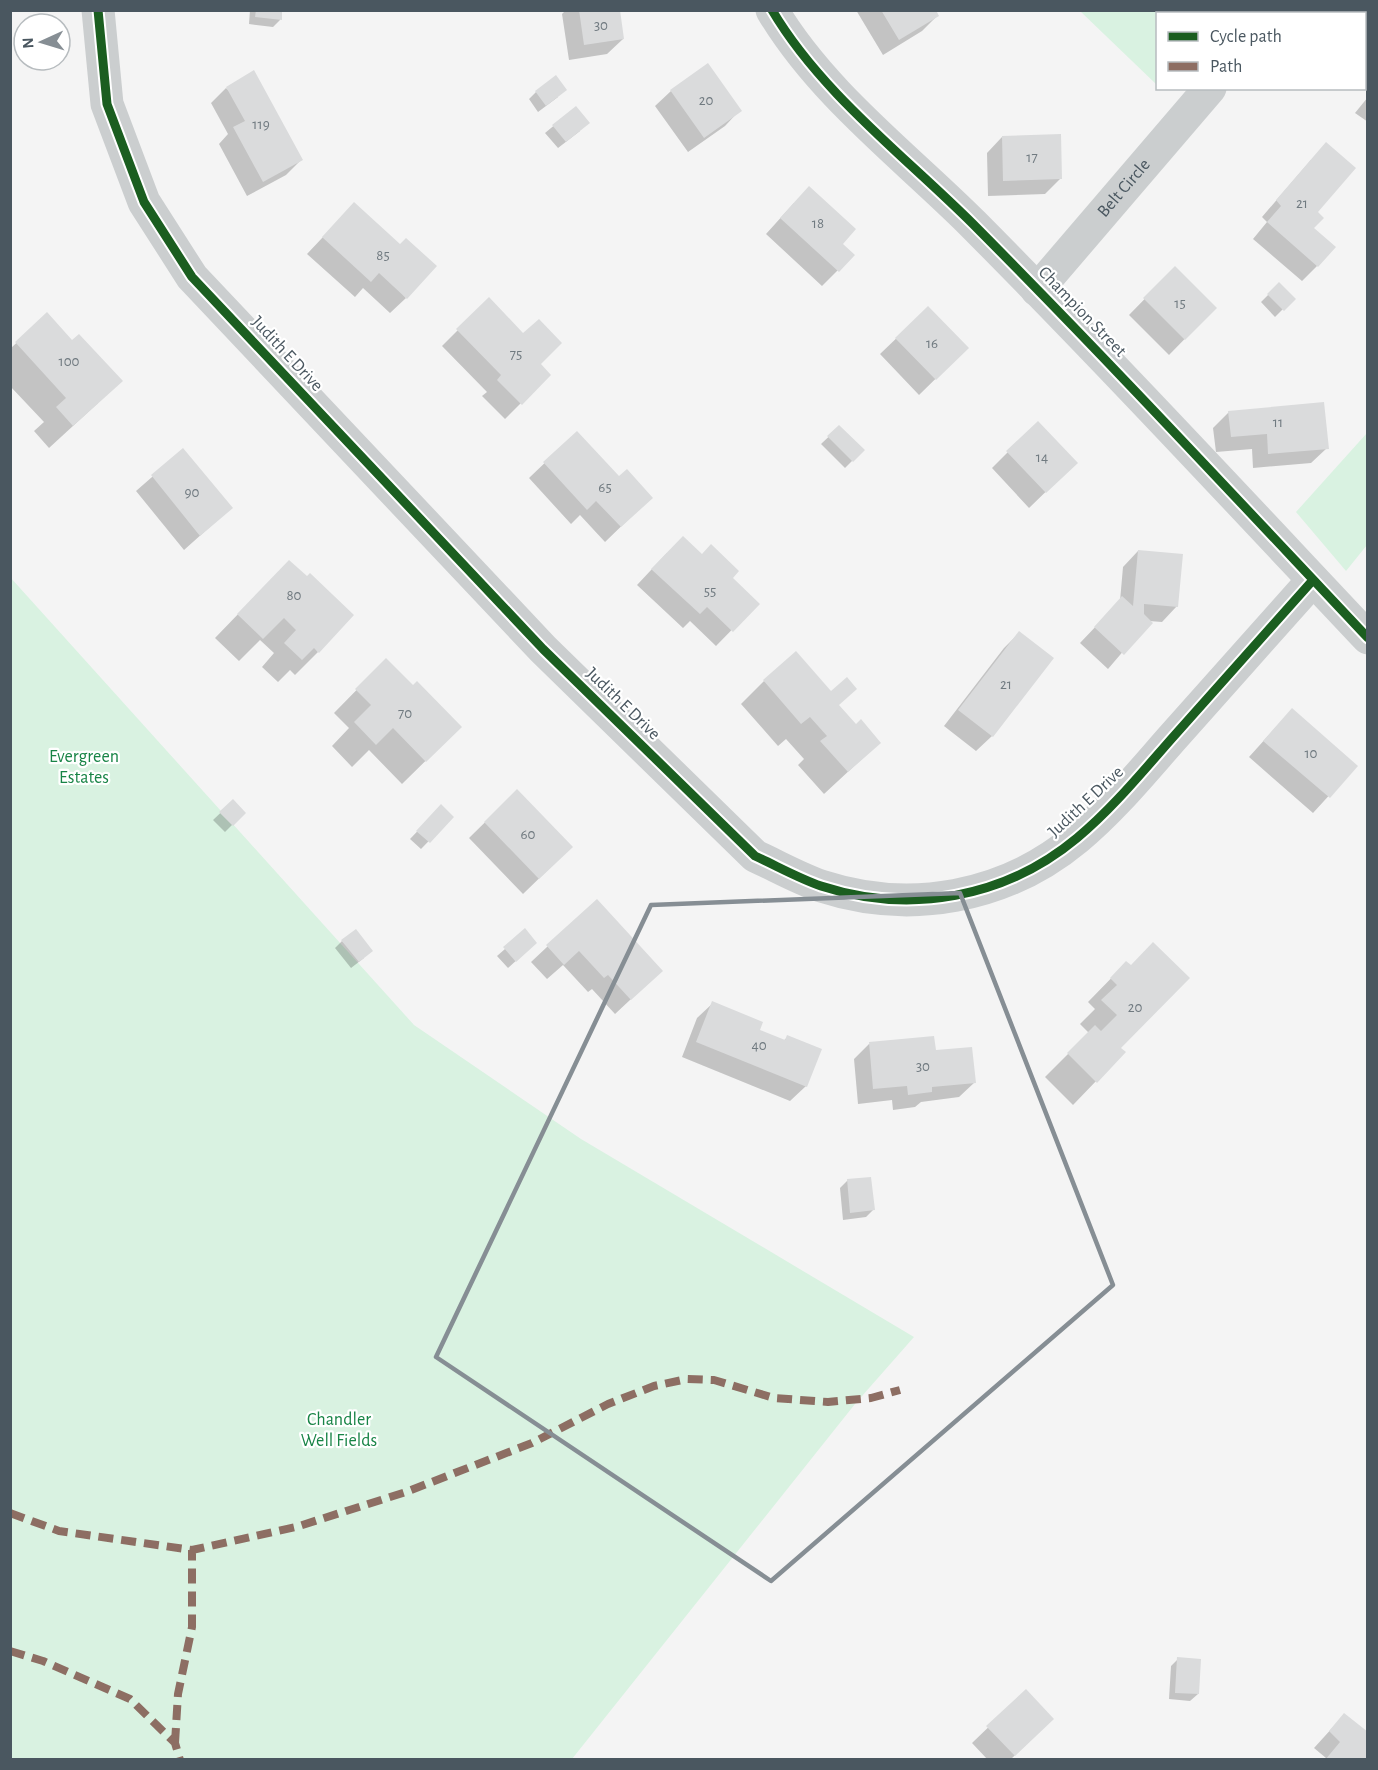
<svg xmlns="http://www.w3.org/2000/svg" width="1378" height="1770" font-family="'Alegreya Sans',sans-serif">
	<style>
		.green { fill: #d9f2e1 }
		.shadow { fill: #0003 }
		.building { fill: #dadbdc }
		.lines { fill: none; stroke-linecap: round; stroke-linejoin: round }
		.street { stroke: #cbcecf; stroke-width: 33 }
		.quiet { stroke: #8d6e63; stroke-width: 8; stroke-dasharray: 15 8; stroke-linecap: butt }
		.cycleway-casing { stroke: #fff; stroke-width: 13 }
		.cycleway { stroke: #1b5e20; stroke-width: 9 }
		.marked { fill: none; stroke: #868e94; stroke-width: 4.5; stroke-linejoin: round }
		.labels { text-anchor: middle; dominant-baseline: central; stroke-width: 4.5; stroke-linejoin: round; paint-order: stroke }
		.number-label { font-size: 15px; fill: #707a80 }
		.street-label { font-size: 18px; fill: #4a5760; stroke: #fff }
		.park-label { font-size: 18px; fill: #188446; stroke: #fff }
	</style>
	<rect width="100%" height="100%" fill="#f4f4f4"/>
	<path class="green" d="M 1080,11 L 1224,11 L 1221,14 L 1158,14 L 1157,85 Z
		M 1367,433 L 1367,545 L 1346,571 L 1296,512 Z
		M 10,577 L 414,1025 L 581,1139 L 914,1337 L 855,1404 L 572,1759 L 11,1759 Z"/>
	<path class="shadow" d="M 250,10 L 281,10 L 280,20 L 273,27 L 249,24 Z
		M 566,10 L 619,10 L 623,39 L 607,54 L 569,60 L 562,14 Z
		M 856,10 L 934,10 L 937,16 L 922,31 L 883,55 Z
		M 226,88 L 302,159 L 286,175 L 247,196 L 219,144 L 228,134 L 211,103 Z
		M 671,91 L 740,110 L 725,126 L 688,152 L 655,106 Z
		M 536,92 L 558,97 L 538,112 L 529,99 Z
		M 1368,97 L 1368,122 L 1355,113 Z
		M 575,108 L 580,131 L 558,148 L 545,133 Z
		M 1002,137 L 1061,178 L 1045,194 L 988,196 L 987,153 Z
		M 1311,160 L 1316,213 L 1312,229 L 1317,266 L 1302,281 L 1253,239 L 1267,222 L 1262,217 Z
		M 794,203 L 853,255 L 822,286 L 766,234 Z
		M 339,220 L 406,298 L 390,313 L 363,288 L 355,297 L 307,254 Z
		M 1175,268 L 1215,308 L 1169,355 L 1129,315 Z
		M 1279,284 L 1293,299 L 1275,317 L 1261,302 Z
		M 489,299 L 549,375 L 505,419 L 482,396 L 487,392 L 442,346 Z
		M 928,308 L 967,348 L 919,395 L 880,354 Z
		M 47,314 L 72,342 L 98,403 L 49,448 L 34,431 L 44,422 L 10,386 L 10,349 Z
		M 1229,412 L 1327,448 L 1311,463 L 1253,468 L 1252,449 L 1216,452 L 1213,428 Z
		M 839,427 L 863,450 L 845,468 L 821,444 Z
		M 576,433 L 635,513 L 605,542 L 580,515 L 571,524 L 529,478 Z
		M 183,450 L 231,508 L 184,550 L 136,491 Z
		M 1008,452 L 1060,478 L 1029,508 L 992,468 Z
		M 1138,551 L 1177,606 L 1162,622 L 1149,621 L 1108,669 L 1080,643 L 1120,601 L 1123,567 Z
		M 667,553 L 702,556 L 731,578 L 757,604 L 716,646 L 690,621 L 683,628 L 637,585 Z
		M 266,585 L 318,652 L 295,675 L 290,670 L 278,682 L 262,667 L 274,653 L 260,640 L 239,661 L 215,638 Z
		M 1019,633 L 992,736 L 976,751 L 944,726 L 1004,648 Z
		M 386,660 L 413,687 L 460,727 L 402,784 L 369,750 L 352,767 L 332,746 L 349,728 L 334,713 Z
		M 764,681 L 856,726 L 879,743 L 824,794 L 798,765 L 804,759 L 786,739 L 778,746 L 741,704 Z
		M 1277,726 L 1356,766 L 1313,813 L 1249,757 Z
		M 517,791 L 556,862 L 523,894 L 469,838 Z
		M 233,801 L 244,813 L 225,832 L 213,820 Z
		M 434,814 L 452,817 L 421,849 L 410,839 Z
		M 596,901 L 645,986 L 615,1014 L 592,989 L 588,992 L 563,965 L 547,979 L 531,962 Z
		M 342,941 L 364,958 L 351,968 L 335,948 Z
		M 505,949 L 528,950 L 508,968 L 497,956 Z
		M 1126,963 L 1119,1048 L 1124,1052 L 1073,1105 L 1045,1077 L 1089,1033 L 1080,1024 L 1095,1009 L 1088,1002 Z
		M 713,1003 L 758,1031 L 783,1041 L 788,1037 L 806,1086 L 790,1101 L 682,1057 L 697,1018 Z
		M 869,1044 L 934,1052 L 975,1082 L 959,1097 L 921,1102 L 915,1107 L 893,1110 L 892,1100 L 858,1104 L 854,1059 Z
		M 848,1180 L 873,1210 L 866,1217 L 843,1220 L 840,1188 Z
		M 1178,1659 L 1198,1694 L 1190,1701 L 1169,1699 L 1171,1666 Z
		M 1026,1691 L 1037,1734 L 1010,1760 L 988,1760 L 972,1743 Z
		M 1344,1715 L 1368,1760 L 1325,1760 L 1326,1758 L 1314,1748 Z"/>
	<path class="building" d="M 256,10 L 282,10 L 282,20 L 255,17 Z
		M 579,10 L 620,10 L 624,39 L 584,45 Z
		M 881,10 L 936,10 L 939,16 L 899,40 Z
		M 708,63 L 742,111 L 704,138 L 670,90 Z
		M 254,70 L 303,160 L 263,182 L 233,127 L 245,121 L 226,87 Z
		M 556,75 L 567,90 L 546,106 L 535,91 Z
		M 576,106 L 590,123 L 566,142 L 552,125 Z
		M 1061,134 L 1062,179 L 1003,181 L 1002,136 Z
		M 1326,142 L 1356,168 L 1318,212 L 1324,218 L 1314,228 L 1336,247 L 1318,267 L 1267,222 L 1281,206 L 1276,200 Z
		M 809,186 L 856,229 L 843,244 L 855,255 L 839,272 L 780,218 Z
		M 354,202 L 400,244 L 406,238 L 437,266 L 407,299 L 379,273 L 371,282 L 322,237 Z
		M 1175,266 L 1217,308 L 1185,340 L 1143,298 Z
		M 1279,282 L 1296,299 L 1284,311 L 1267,294 Z
		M 489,297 L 523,333 L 539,319 L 562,343 L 541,364 L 551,375 L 522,405 L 497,380 L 501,375 L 456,329 Z
		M 928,306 L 969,348 L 936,380 L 895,338 Z
		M 47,312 L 72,340 L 79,334 L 123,381 L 73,426 L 56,407 L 66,398 L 15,342 Z
		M 1324,402 L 1329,449 L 1268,454 L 1267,434 L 1231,437 L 1228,411 Z
		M 1038,421 L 1078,463 L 1046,493 L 1006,451 Z
		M 839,425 L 865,450 L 853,462 L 827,436 Z
		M 577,431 L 619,476 L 627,469 L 653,498 L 621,527 L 596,501 L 587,510 L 543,462 Z
		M 183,448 L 233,508 L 200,536 L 151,475 Z
		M 683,536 L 702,554 L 711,544 L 739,571 L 733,578 L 760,604 L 733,632 L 707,607 L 700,614 L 651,569 Z
		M 1138,550 L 1183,554 L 1178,607 L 1144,604 L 1144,614 L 1153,623 L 1124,655 L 1094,627 L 1122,596 L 1133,606 Z
		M 289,560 L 307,576 L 310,573 L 354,615 L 319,653 L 314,648 L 302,660 L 284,643 L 296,630 L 284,618 L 263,639 L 237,614 Z
		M 1019,631 L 1054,658 L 993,737 L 958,710 Z
		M 796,651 L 831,691 L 847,677 L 857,689 L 839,705 L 856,724 L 861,719 L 881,743 L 848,772 L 820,741 L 827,736 L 810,717 L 801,724 L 763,680 Z
		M 386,658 L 413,685 L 417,681 L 462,727 L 426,762 L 393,728 L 376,745 L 354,722 L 371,705 L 355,689 Z
		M 1292,708 L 1358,766 L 1330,798 L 1263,741 Z
		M 517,789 L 573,847 L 539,879 L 484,822 Z
		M 233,799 L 246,813 L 233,826 L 219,812 Z
		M 441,804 L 454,817 L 430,843 L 416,831 Z
		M 597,899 L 663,971 L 631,1000 L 608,975 L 604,978 L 579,951 L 564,965 L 546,945 Z
		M 525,928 L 537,943 L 516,962 L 503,947 Z
		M 356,929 L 373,951 L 359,962 L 341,940 Z
		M 1153,942 L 1190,978 L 1121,1048 L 1126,1052 L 1097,1083 L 1067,1053 L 1095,1025 L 1101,1031 L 1117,1015 L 1101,1000 L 1117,985 L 1110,978 L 1126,961 L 1131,965 Z
		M 712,1001 L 763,1022 L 760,1030 L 785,1040 L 787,1035 L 822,1049 L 807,1087 L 696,1042 Z
		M 934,1036 L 936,1050 L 972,1047 L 976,1083 L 932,1087 L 932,1092 L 908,1095 L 907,1086 L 873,1089 L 869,1042 Z
		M 871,1177 L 875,1210 L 850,1213 L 847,1179 Z
		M 1177,1657 L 1201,1659 L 1199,1694 L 1175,1693 Z
		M 1026,1689 L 1054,1719 L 1015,1756 L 986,1726 Z
		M 1344,1713 L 1368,1732 L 1368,1760 L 1325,1760 L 1340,1742 L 1329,1731 Z"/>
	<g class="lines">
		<g class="street">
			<path d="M 98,10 L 107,104 L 144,202 L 192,277 L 543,649 L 755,856 C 777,866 798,878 821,886 C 910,915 1005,898 1077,838 C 1113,808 1143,771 1174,736 C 1220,684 1267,632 1313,580"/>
			<path d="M 772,10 C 821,93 906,157 973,224 C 1108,360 1237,499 1368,638"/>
			<path d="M 1274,14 L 1276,10"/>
			<path id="s1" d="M 1037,290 L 1210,88"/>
		</g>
		<path class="quiet" d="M 10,1513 L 59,1531 L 192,1550 L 296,1527 L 406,1492 L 532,1443 L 608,1404 L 654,1386 L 687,1379 L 714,1380 L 774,1398 L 828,1402 L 871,1398 L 900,1390
			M 10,1651 L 43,1661 L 130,1699 L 175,1743 L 180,1760
			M 175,1743 L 178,1694 L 192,1627 L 192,1550"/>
		<defs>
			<path id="cycleway" d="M 98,10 L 107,104 L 144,202 L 192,277 L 543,649 L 755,856 C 777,866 798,878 821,886 C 910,915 1005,898 1077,838 C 1113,808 1143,771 1174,736 C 1220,684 1267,632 1313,580
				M 772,10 C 821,93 906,157 973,224 C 1108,360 1237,499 1368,638"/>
		</defs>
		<use href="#cycleway" class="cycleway-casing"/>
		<use href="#cycleway" class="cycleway"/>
	</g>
	<path class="marked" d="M 960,893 L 1113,1285 L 771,1581 L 436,1357 L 651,905 Z"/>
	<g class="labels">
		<g class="number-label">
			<text x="601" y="25">30</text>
			<text x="706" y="100">20</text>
			<text x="261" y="124">119</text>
			<text x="1032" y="157">17</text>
			<text x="1302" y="203">21</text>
			<text x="818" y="223">18</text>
			<text x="383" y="255">85</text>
			<text x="1180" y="303">15</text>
			<text x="932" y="343">16</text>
			<text x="516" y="354">75</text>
			<text x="69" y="361">100</text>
			<text x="1278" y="422">11</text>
			<text x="1042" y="457">14</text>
			<text x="605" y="487">65</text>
			<text x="192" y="492">90</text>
			<text x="710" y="591">55</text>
			<text x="294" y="595">80</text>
			<text x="1006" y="684">21</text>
			<text x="405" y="713">70</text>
			<text x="1311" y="753">10</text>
			<text x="528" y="834">60</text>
			<text x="1135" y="1007">20</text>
			<text x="759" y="1045">40</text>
			<text x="923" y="1066">30</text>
		</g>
		<g class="street-label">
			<text stroke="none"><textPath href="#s1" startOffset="134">Belt Circle</textPath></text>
			<text transform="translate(1082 312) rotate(46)">Champion Street</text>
			<text transform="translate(287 354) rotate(47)">Judith E Drive</text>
			<text transform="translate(623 704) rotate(44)">Judith E Drive</text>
			<text transform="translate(1086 802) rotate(-43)">Judith E Drive</text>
		</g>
		<g class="park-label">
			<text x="84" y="757">Evergreen<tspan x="84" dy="21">Estates</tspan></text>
			<text x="339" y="1420">Chandler<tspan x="339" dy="21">Well Fields</tspan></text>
		</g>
	</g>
	<rect width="1378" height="1770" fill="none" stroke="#4a5760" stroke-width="24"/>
	<rect x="1156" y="12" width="210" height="78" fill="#ffffff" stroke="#b7bcbf" stroke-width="1.5"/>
	<rect x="1168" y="32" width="30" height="9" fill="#1b5e20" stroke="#b7bcbf" stroke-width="1.5"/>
	<text x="1210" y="42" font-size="18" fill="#4a5760">Cycle path</text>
	<rect x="1168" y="62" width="30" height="9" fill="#8d6e63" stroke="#b7bcbf" stroke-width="1.5"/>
	<text x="1210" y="72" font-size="18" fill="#4a5760">Path</text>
	<g transform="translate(42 42) rotate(266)"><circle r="28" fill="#ffffff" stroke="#b7bcbf" stroke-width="1.5"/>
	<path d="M0-4.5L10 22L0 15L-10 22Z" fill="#868e94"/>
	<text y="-9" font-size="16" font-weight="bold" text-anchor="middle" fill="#4a5760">N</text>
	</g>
</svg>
